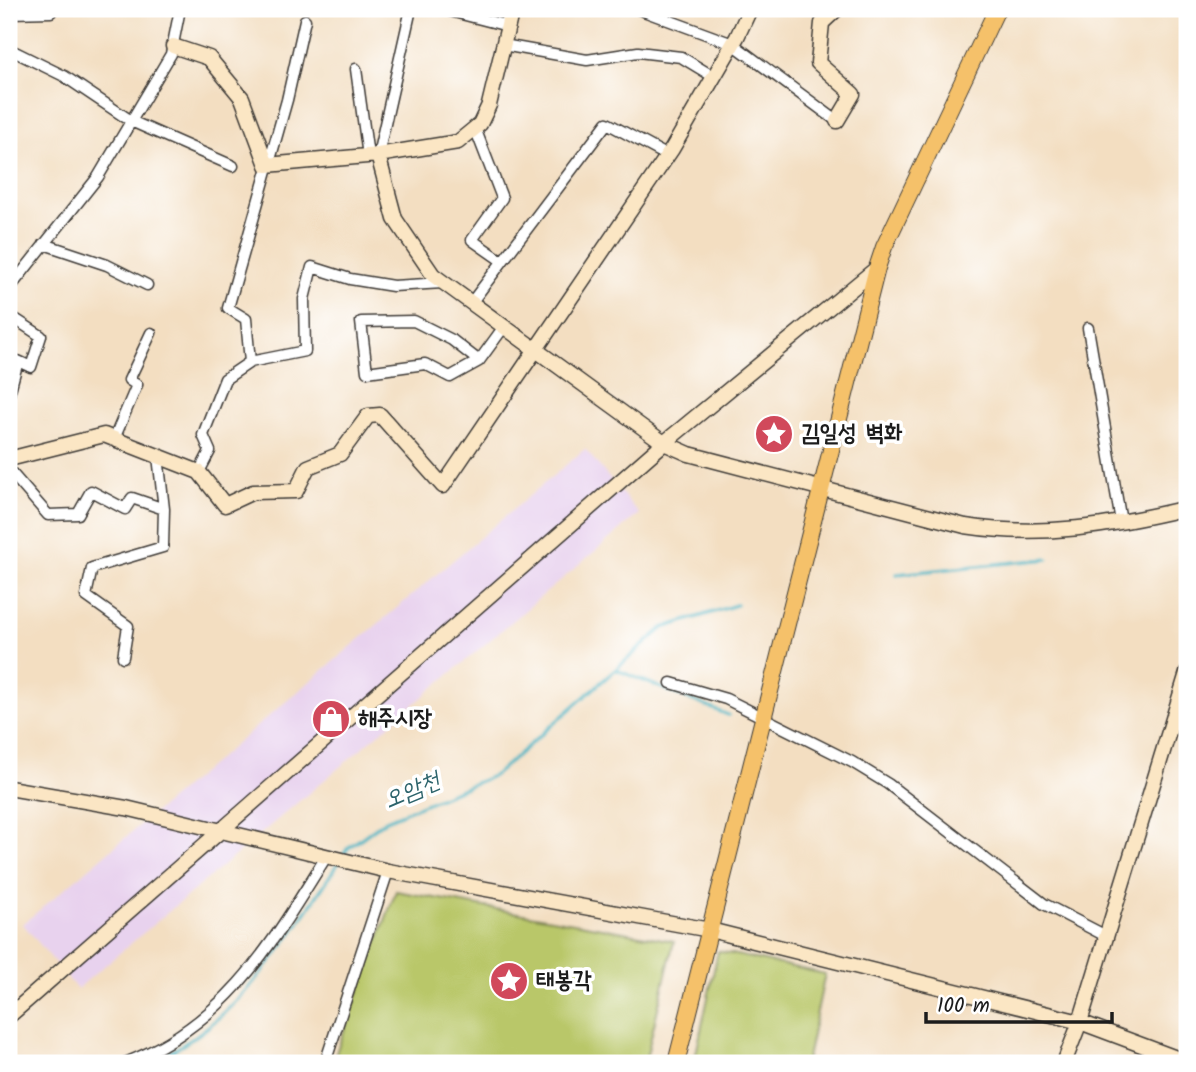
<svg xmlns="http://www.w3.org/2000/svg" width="1196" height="1072" font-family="Kalam,'Poor Story',sans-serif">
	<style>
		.built { fill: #e8d2ee }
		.green { fill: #b9c769; stroke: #6a7242; stroke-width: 2 }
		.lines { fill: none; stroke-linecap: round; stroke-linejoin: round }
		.stream { stroke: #3eadbb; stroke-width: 3.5 }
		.street-casing { stroke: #3c3935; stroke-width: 13 }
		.secondary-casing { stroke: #3c3935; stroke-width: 17 }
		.primary-casing { stroke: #3c3935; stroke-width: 18 }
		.street { stroke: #fff; stroke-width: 10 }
		.secondary { stroke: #fbe6c4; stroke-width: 14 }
		.primary { stroke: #f5c16b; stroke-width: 16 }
		.labels { text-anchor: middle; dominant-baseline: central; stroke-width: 7; stroke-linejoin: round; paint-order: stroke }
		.poi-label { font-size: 23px; font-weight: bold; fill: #1c1c1c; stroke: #fff; text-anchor: start }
		.water-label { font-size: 24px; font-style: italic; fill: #2d646c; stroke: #fff }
	</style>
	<rect width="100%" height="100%" fill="#fff"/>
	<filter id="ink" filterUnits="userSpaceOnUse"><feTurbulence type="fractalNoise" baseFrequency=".0143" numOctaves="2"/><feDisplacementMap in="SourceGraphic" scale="14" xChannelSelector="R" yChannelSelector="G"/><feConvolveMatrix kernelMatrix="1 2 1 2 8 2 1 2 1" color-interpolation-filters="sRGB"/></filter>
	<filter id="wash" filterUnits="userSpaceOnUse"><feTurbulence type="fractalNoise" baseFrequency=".00686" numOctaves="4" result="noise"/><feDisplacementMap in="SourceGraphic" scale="28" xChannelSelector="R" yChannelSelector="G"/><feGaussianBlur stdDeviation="1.57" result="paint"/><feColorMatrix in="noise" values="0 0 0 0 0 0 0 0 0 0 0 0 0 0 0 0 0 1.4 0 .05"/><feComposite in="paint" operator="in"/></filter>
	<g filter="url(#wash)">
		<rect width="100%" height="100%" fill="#f3dec1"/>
		<path class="built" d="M 585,449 L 639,514 L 77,989 L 23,924 Z"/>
		<path class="green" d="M 396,891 L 674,941 L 645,1063 L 358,1063 L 334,1058 Z
			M 718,951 L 825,974 L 806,1063 L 694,1063 Z"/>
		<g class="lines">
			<path class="stream" d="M 897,574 L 1048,559
				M 617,670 L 728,715
				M 343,855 L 348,848 L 386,820 L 495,775 L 663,628 L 736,605
				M 147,1063 C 234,1029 290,937 339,862"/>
		</g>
	</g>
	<g filter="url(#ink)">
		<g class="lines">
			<defs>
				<path id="street" d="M 442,9 L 508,26
					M 638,9 L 733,44 L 837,121
					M 9,13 L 51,12 L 51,9
					M 503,45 L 587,60 L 638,52 L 681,57 L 714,77
					M 9,49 L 64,76 L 131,121 L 233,166
					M 356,69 L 368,156
					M 475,128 L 502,198 L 472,240 L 502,261
					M 378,155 L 411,9
					M 44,244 L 107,265 L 147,285
					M 9,289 L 98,177 L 171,54 L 180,9
					M 471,303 L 607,123 L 668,156
					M 9,315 L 41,336 L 31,367 L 18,361 L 9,394
					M 1088,328 L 1121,522
					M 479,361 L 452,340 L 414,321 L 361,322 L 367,372 L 425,364 L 450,377 L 479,361 L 503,328
					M 250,362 L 305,351 L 304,299 L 312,267 L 350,279 L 393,286 L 443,283
					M 9,412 L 9,419
					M 114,439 L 137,385 L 129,380 L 151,333
					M 9,470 L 48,515 L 78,514 L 91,491 L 125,509 L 132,498 L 164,509
					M 199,472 L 210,451 L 203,435 L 225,379 L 250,362 L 246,319 L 228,308 L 287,100 L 305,20
					M 123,657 L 128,626 L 86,596 L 92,568 L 163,547 L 164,509 L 158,456
					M 671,683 L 726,699 L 852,762 L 888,784 L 1044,904 L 1106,936
					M 125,1063 C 226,1024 271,945 326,857
					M 325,1063 L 388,871"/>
				<path id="secondary" d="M 837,9 L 822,23 L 818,63 L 853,94 L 837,121
					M 173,46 L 209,58 L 242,98 L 267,165 L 378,155 L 458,142 L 480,124 L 489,105 L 512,9
					M 378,155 L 395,219 L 433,275 L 664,443 L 689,454 L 965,526 C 1043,538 1111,526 1187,508
					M 9,459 L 104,435 L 199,472 L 225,505 L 253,492 L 296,491 L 308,467 L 340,454 L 368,416 L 380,415 L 443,486 L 672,149 L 737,37 L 750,9
					M 9,788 L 126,808 L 388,871 L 710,930 L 1080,1022 L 1187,1062
					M 9,1016 L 664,443 L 877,268
					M 1064,1063 L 1080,1022 L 1187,673"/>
				<path id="primary" d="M 676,1063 L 877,268 L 884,247 L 997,9"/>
			</defs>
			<use href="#street" class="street-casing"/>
			<use href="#secondary" class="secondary-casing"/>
			<use href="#primary" class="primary-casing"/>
			<use href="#street" class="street"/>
			<use href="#secondary" class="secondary"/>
			<use href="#primary" class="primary"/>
		</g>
	</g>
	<defs>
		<symbol id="sight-disc" viewBox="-11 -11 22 22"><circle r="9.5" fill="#d1495b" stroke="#fff"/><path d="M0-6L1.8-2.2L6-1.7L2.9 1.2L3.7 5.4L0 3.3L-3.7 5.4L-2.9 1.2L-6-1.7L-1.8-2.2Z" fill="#fff"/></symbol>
		<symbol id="shop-disc" viewBox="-11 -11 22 22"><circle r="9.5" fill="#d1495b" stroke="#fff"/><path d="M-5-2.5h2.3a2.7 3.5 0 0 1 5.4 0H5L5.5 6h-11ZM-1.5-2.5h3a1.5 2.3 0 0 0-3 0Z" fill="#fff"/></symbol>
	</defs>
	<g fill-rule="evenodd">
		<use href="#sight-disc" x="752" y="412" width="44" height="44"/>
		<use href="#shop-disc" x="309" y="697" width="44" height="44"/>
		<use href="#sight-disc" x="487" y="959" width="44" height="44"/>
	</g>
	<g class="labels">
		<g class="poi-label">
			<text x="801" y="434">김일성 벽화</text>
			<text x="358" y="719">해주시장</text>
			<text x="536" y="981">태봉각</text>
		</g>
		<g class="water-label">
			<text transform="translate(412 791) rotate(-23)">오암천</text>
		</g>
	</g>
	<rect width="1196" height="1072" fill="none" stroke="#fff" stroke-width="35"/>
	<path d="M926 1012v10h186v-10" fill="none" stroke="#1c1c1c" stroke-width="3.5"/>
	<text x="937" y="1012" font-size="21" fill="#1c1c1c" stroke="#ffffff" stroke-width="5" paint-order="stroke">100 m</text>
</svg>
